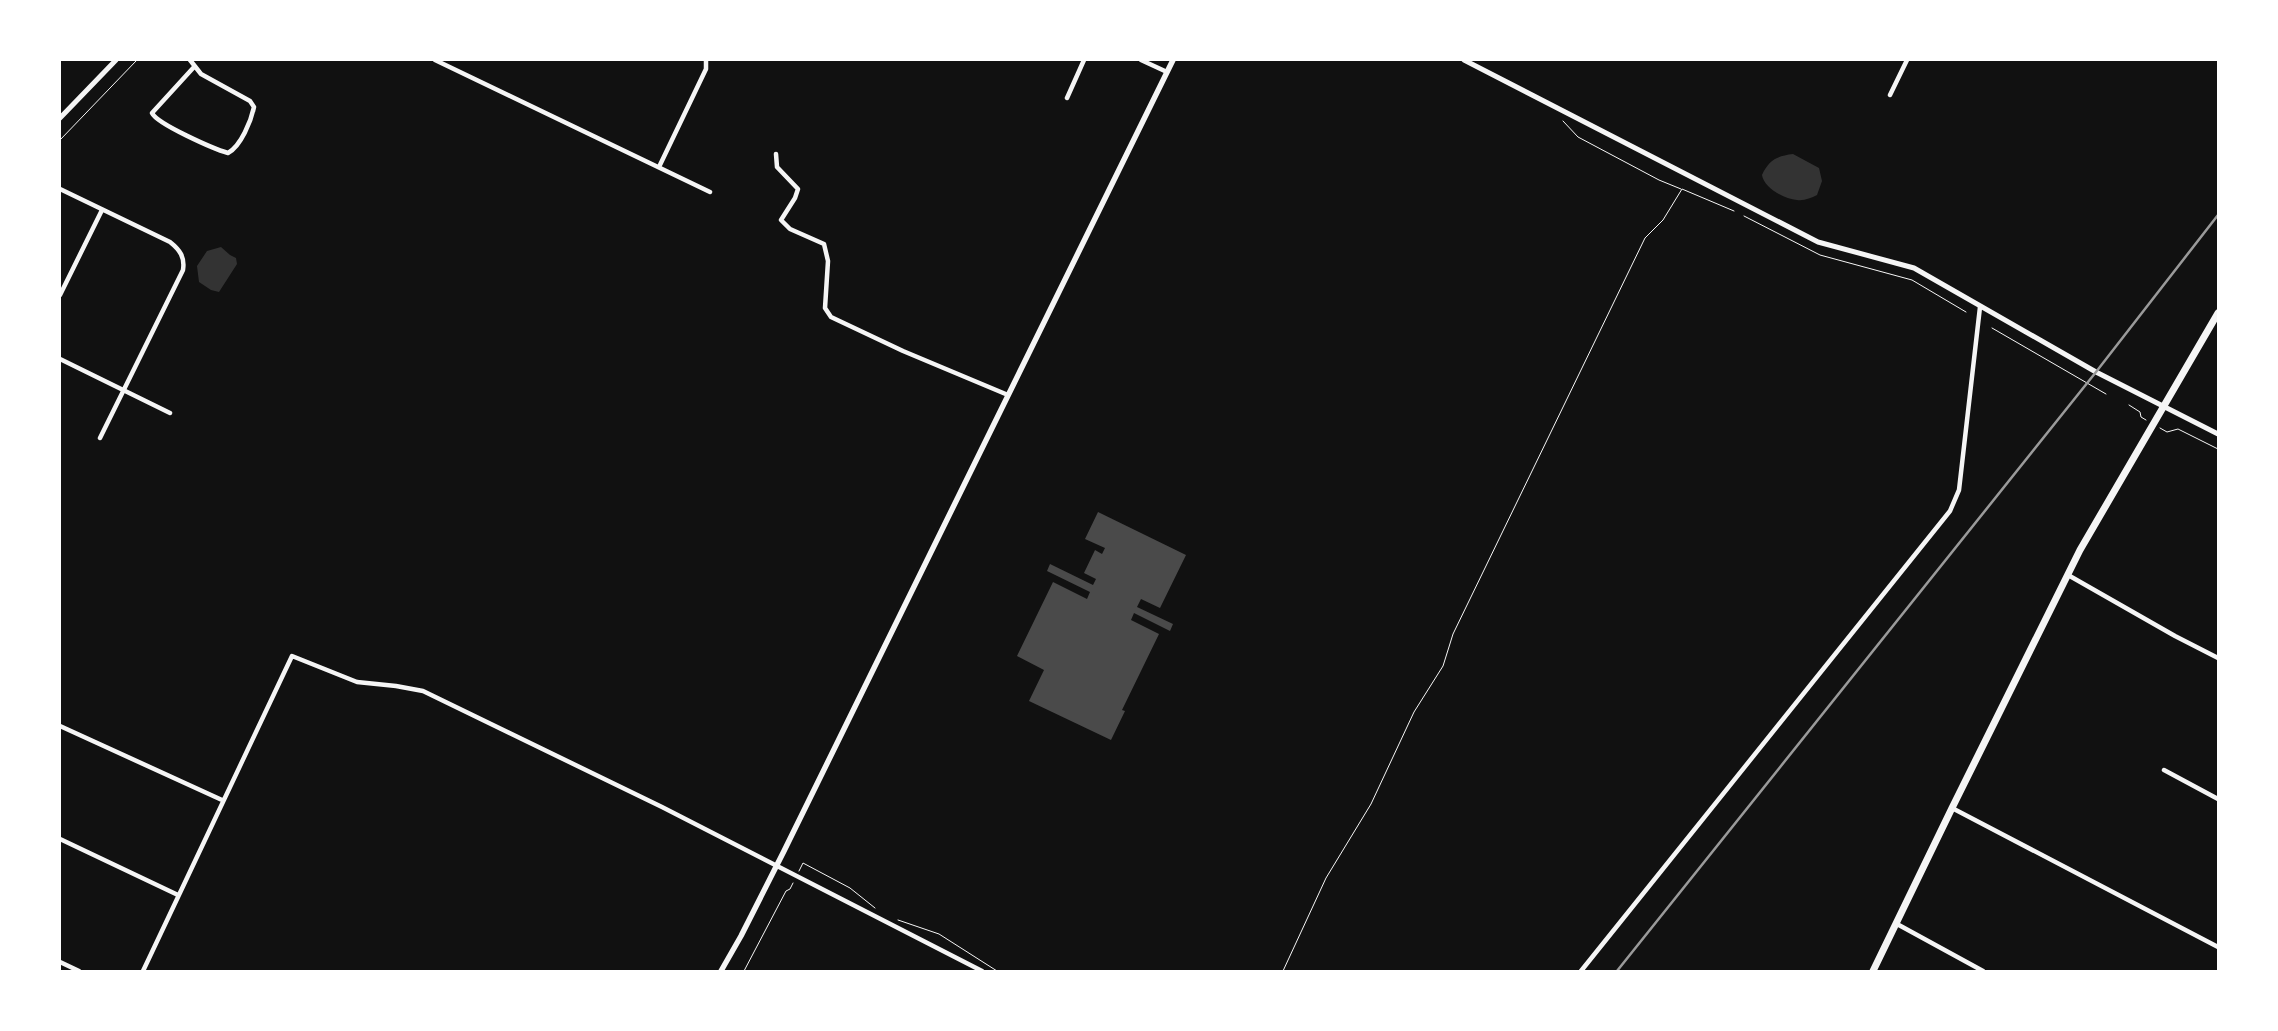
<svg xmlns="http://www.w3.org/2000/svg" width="2278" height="1031" font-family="Spectral,serif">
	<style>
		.water { fill: #333 }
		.building { fill: #4a4a4a }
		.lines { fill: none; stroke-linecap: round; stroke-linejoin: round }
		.path { stroke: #f5f5f5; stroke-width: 1 }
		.minor { stroke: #f5f5f5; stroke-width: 4.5 }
		.tertiary { stroke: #f5f5f5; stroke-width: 5 }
		.secondary { stroke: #f5f5f5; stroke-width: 5.5 }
		.primary { stroke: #f5f5f5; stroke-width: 7 }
		.rail { stroke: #9a9a9a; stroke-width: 2.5 }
	</style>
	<rect width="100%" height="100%" fill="#111"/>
	<path class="water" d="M 1793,154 L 1819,168 L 1822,181 L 1817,195 C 1811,198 1804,201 1797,200 C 1784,199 1764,188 1762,175 C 1769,160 1777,156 1793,154 Z
		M 221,247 L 230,255 L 236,258 L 237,264 L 219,292 L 211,290 L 199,282 L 197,266 L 207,251 Z"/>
	<path class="building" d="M 1098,512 L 1186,555 L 1160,608 L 1141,599 L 1137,607 L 1173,624 L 1170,631 L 1134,613 L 1131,620 L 1159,634 L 1122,710 L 1125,711 L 1111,740 L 1029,701 L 1044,670 L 1017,656 L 1053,582 L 1087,599 L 1090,592 L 1047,571 L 1050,564 L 1093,585 L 1096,579 L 1084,573 L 1095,550 L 1102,554 L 1105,548 L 1085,539 Z"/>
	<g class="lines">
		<path class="path" d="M 1563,121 L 1578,137 L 1659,180 L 1681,189
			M 60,140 L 137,60
			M 1744,216 L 1820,255 L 1912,280 L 1966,312
			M 1992,328 L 2106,394
			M 2129,405 L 2140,412 L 2141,417 L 2146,420
			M 2160,428 L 2167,432 L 2178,429 L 2218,449
			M 799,871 L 803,863 L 850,888 L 875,908
			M 898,920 L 939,934 L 997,971
			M 744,971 L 786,891 L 790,889 L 793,883
			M 1283,971 L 1326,878 L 1371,804 L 1414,712 L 1443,666 L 1453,634 L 1645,238 L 1663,220 L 1682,189 L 1734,211"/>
		<path class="minor" d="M 190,60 L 201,74 L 250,101 L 254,107 C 251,121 241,146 228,153 C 214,149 157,124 152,113 L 194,67
			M 435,60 L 710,192
			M 1141,60 L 1167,72
			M 1890,95 L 1907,60
			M 1067,98 L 1084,60
			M 776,154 L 777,167 L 798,189 L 795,198 L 781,220 L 790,229 L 824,244 L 828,261 L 825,308 L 831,317 L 903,351 L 1008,395
			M 659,167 L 706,69 L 706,60
			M 60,189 L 170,242 C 180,250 185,257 183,270 L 100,438
			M 60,295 L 102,210
			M 60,359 L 170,413
			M 2068,575 L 2175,636 L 2218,658
			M 60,726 L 222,800
			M 2164,770 L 2218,799
			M 1952,808 L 2218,947
			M 60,839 L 178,895
			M 1897,924 L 1983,971
			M 60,962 L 79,971
			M 143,971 L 292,656 L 357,682 L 396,686 L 423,691 L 662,807 L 982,971
			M 1581,971 L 1950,511 L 1959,490 L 1980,307"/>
		<path class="tertiary" d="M 1464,60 L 1818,242 L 1914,268 L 2096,372 L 2218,434
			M 60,118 L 116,60"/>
		<path class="secondary" d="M 721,971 L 741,936 L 784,851 L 1173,60"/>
		<path class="primary" d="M 1873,971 L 1952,808 L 2080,550 L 2218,313"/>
		<path class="rail" d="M 1617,971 L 2096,372 L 2218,215"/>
	</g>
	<rect width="2278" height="1031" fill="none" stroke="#ffffff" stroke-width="122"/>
</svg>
